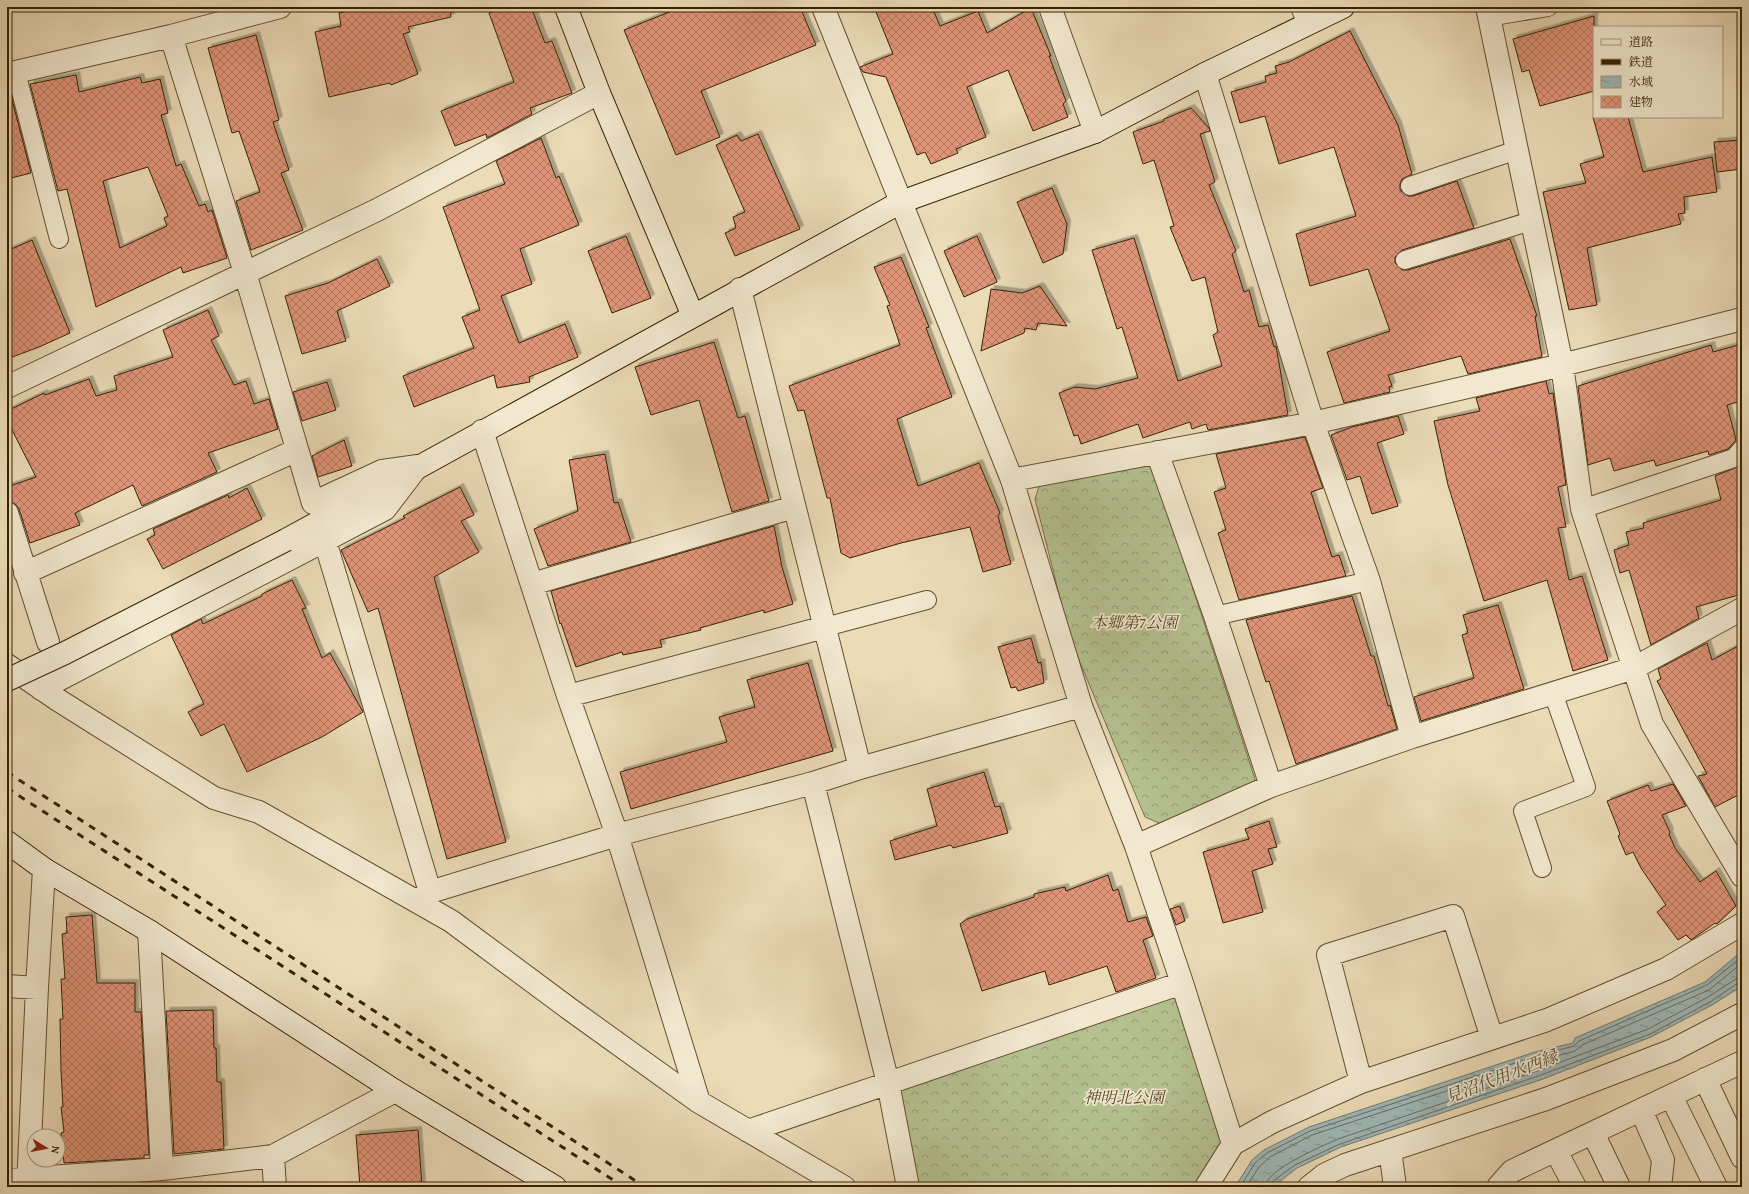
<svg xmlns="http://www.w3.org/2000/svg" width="1749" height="1194" font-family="'Gentium Book Plus','Noto Serif JP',serif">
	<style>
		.forest { fill: url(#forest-crowns); stroke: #76724a }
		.water { fill: url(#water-ripples); stroke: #747c70 }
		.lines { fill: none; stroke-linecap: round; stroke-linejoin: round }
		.shore { stroke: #6a6d5e; stroke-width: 1 }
		.building { fill: url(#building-cross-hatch); stroke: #362203; fill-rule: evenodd; filter: url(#shadow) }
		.lane-casing { stroke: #635030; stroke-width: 20 }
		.street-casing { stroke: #635030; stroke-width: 24 }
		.secondary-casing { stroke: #362203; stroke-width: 24 }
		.lane { stroke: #f2e8d0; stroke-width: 18 }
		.street { stroke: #f2e8d0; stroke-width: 22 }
		.secondary { stroke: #f2e8d0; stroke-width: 22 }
		.rail { stroke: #362203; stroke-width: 3; stroke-dasharray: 7 7; stroke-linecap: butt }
		.secondary-bridge-casing { stroke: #362203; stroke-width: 24; stroke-linecap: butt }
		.secondary-bridge { stroke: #f2e8d0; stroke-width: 22 }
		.labels { text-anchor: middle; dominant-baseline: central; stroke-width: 3.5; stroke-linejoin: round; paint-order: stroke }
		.park-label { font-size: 16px; font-style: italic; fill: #564a26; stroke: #f2e8d0 }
		.water-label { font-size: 17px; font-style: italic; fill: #554f3a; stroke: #f2e8d0 }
	</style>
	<defs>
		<pattern id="forest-crowns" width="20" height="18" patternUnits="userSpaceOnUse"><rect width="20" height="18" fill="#b5c190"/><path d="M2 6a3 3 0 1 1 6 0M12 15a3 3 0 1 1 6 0" fill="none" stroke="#949c73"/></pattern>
		<pattern id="water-ripples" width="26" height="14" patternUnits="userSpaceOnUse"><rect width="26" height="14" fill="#9eb8b9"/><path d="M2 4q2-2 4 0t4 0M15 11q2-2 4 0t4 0" fill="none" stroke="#829594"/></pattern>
		<pattern id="building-cross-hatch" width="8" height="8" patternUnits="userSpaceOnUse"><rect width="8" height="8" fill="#df9478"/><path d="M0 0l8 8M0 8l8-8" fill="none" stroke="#b67860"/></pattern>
		<filter id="shadow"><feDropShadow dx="3.5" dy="-3.5" stdDeviation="0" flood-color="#0004"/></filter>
	</defs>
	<rect width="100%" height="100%" fill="#ebdbb7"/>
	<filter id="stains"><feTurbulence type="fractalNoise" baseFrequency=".005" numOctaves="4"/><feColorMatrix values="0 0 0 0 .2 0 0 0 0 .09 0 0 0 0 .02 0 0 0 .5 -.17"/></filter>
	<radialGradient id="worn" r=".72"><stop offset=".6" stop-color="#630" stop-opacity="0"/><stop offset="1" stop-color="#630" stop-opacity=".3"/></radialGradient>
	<path class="forest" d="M 1148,463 L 1153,466 L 1255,779 L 1250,792 L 1161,824 L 1145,817 L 1071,641 L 1035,499 L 1039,486 Z
		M 1182,983 L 1233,1144 L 1206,1187 L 908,1187 L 888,1083 Z"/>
	<path class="water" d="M 1742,951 L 1742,986 L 1712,1005 L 1651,1037 L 1543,1079 L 1341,1147 L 1297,1168 L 1273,1187 L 1235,1187 L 1252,1160 L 1264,1150 L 1309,1127 L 1535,1052 L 1573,1043 L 1575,1038 L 1705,982 Z"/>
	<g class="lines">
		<path class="shore" d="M 1240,1187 L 1255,1163 L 1267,1153 L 1310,1131 L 1536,1056 L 1574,1046 L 1579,1041 L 1707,985 L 1742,957
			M 1246,1187 L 1259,1167 L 1270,1157 L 1312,1135 L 1538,1061 L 1575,1051 L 1582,1045 L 1709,990 L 1742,963
			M 1265,1187 C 1266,1169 1323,1146 1338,1139 L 1540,1070 L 1648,1029 L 1708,997 L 1736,979 L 1742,978
			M 1270,1187 L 1273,1181 L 1295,1165 L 1340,1144 L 1541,1075 L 1650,1034 L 1710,1002 L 1738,983 L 1742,983"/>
	</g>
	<path class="building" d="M 367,7 L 450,7 L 451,17 L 408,27 L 410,32 L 403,34 L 418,74 L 391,85 L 390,83 L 329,97 L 315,32 L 341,26 L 339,13 Z
		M 505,7 L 531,7 L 545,43 L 552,41 L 572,93 L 530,108 L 532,114 L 487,138 L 486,134 L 455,146 L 441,111 L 514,82 L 489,13 Z
		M 682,7 L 800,7 L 816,45 L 701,91 L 720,137 L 676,155 L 624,30 Z
		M 874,7 L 932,7 L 940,26 L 978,11 L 987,33 L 1031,8 L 1051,56 L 1049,56 L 1066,101 L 1063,104 L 1068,117 L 1033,131 L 1008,70 L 967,87 L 986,137 L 956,149 L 958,153 L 931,164 L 925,152 L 917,155 L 886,77 L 863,72 L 860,67 L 893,54 Z
		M 1594,16 L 1594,91 L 1540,106 L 1529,70 L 1522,72 L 1513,39 Z
		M 1350,31 L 1398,125 L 1412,174 L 1402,179 L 1400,184 L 1400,190 L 1408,196 L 1413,196 L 1457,181 L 1474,228 L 1402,250 L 1395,257 L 1395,263 L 1402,270 L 1408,270 L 1510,239 L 1537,316 L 1535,316 L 1542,357 L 1468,374 L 1461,356 L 1388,375 L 1392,386 L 1389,387 L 1390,392 L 1344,403 L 1327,352 L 1390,331 L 1368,269 L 1310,286 L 1296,234 L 1356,216 L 1334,147 L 1279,164 L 1265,116 L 1240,123 L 1231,92 L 1266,82 L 1265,76 L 1277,73 L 1275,66 L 1289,62 Z
		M 256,35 L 279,120 L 273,122 L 289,170 L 281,173 L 303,230 L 251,250 L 236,201 L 260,192 L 239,131 L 232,133 L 208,48 Z
		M 76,75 L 79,92 L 140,77 L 142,83 L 160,79 L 168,113 L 161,115 L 176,166 L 181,164 L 199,206 L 205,204 L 208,212 L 212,210 L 227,258 L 183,273 L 181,267 L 96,307 L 67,189 L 58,191 L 30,84 ZM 148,167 L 168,216 L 164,218 L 167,226 L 120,248 L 103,181 Z
		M 9,88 L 31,173 L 7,179 L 7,89 Z
		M 1191,108 L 1209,128 L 1210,131 L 1200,134 L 1215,182 L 1209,185 L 1236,251 L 1232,254 L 1244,292 L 1249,290 L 1259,327 L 1268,325 L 1274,347 L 1276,346 L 1288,415 L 1208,430 L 1206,424 L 1192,429 L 1190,422 L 1143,438 L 1138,424 L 1081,444 L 1078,435 L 1074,436 L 1059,393 L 1075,387 L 1095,389 L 1138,378 L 1122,327 L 1117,329 L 1092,250 L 1134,238 L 1178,381 L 1222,366 L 1213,335 L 1218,332 L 1205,277 L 1192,281 L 1170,227 L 1174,226 L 1154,160 L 1143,164 L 1133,132 L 1164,121 L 1164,119 Z
		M 1593,117 L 1628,117 L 1643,172 L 1712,157 L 1717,192 L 1684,197 L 1685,213 L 1678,214 L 1681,224 L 1587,248 L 1597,305 L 1569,310 L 1543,192 L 1586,183 L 1580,164 L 1604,157 Z
		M 758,134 L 800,229 L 735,256 L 725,233 L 736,228 L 733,217 L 745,212 L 716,145 L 737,135 L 741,141 Z
		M 541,138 L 556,178 L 559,176 L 579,225 L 520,249 L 532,284 L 501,296 L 519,343 L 565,324 L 578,357 L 529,377 L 530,382 L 497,388 L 494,375 L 414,407 L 403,376 L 474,348 L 462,317 L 480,310 L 443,207 L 505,184 L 496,161 Z
		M 1742,140 L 1742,169 L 1717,172 L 1714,142 Z
		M 1052,188 L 1067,224 L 1063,254 L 1043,263 L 1017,202 Z
		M 626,236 L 651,298 L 612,313 L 588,251 Z
		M 977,236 L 997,282 L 964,297 L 944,251 Z
		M 32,240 L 70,333 L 39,347 L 7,359 L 7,251 Z
		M 901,257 L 929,327 L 926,328 L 952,397 L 897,419 L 918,486 L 979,463 L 1000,513 L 998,516 L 1011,564 L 983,572 L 970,527 L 901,543 L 850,558 L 841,553 L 830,498 L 827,498 L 804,410 L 798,411 L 789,386 L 900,345 L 887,306 L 890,305 L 874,267 Z
		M 377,259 L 390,286 L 337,311 L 346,341 L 302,354 L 285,296 L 328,283 Z
		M 1040,286 L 1067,326 L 1038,323 L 1036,330 L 1025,328 L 1024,333 L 981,351 L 991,289 L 1022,293 Z
		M 208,310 L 219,336 L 211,340 L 234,385 L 246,381 L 254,404 L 269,399 L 278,429 L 208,453 L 217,472 L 142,506 L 133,485 L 75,513 L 80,525 L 30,543 L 19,509 L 15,504 L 7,501 L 7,487 L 36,477 L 7,420 L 7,411 L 44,393 L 45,395 L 89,379 L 96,396 L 117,390 L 114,376 L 173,357 L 163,330 Z
		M 714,342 L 738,418 L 745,416 L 769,501 L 732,512 L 699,400 L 651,415 L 635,367 Z
		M 1742,344 L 1742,401 L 1727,405 L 1736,440 L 1728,449 L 1709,455 L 1708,451 L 1656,466 L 1654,460 L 1614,471 L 1610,458 L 1588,465 L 1578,386 L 1711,345 L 1713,352 Z
		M 1546,381 L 1549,394 L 1553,393 L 1566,485 L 1558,487 L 1566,527 L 1558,528 L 1569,580 L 1582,576 L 1608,660 L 1573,671 L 1547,580 L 1484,601 L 1448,485 L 1434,421 L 1480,411 L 1476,398 Z
		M 327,382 L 336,410 L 302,421 L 293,392 Z
		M 1398,416 L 1404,434 L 1377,443 L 1398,506 L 1372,514 L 1360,476 L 1347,480 L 1331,435 L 1352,427 Z
		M 1305,437 L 1323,488 L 1311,492 L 1332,557 L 1339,555 L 1346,576 L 1239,600 L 1218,533 L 1226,530 L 1214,492 L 1226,488 L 1216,454 Z
		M 344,440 L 352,466 L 318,477 L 312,456 Z
		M 605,454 L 614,503 L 618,502 L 631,542 L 548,566 L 534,529 L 578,511 L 569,460 Z
		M 1742,465 L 1742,594 L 1696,607 L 1699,618 L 1651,645 L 1629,570 L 1620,573 L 1614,550 L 1629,545 L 1626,532 L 1644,528 L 1643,523 L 1721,500 L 1715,476 Z
		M 460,487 L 474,515 L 461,521 L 479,552 L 434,577 L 506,842 L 447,859 L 378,608 L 368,612 L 341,550 L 405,518 L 403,516 Z
		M 247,488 L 262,519 L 163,569 L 147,539 L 155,535 L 153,529 L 228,495 L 229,498 Z
		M 774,526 L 782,567 L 793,604 L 764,613 L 764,610 L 700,628 L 701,630 L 660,640 L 662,647 L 623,655 L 622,652 L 576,667 L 561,623 L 560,624 L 551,591 Z
		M 292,580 L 306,608 L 302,609 L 322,658 L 330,653 L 363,712 L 322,737 L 247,772 L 224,724 L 201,736 L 188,712 L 204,704 L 171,635 L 201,619 L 203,624 L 262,596 L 262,594 Z
		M 1352,596 L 1371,656 L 1374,656 L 1388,706 L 1390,705 L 1397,729 L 1296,764 L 1269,681 L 1266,682 L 1246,620 Z
		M 1498,605 L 1524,689 L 1421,721 L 1414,697 L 1474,678 L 1462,635 L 1468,633 L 1463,615 Z
		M 1031,638 L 1038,663 L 1041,662 L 1044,683 L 1018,691 L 1016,687 L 1011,688 L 998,647 Z
		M 1707,643 L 1712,660 L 1742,644 L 1742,793 L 1715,807 L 1698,776 L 1707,774 L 1657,681 L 1661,679 L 1658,669 Z
		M 808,663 L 833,751 L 631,809 L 620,772 L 727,742 L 719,717 L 755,707 L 747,680 Z
		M 984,772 L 995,807 L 1000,806 L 1008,833 L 953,848 L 951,845 L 895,860 L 890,841 L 937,826 L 927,789 Z
		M 1673,784 L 1686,806 L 1662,815 L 1670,832 L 1669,834 L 1675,848 L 1700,882 L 1716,871 L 1736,906 L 1717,924 L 1715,923 L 1691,940 L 1686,935 L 1678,940 L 1657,912 L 1666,905 L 1641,868 L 1633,852 L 1626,855 L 1618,836 L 1620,834 L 1607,801 L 1648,785 L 1651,791 Z
		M 1269,821 L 1277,847 L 1268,849 L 1273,864 L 1252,871 L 1263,912 L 1223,923 L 1203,852 L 1249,839 L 1245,829 Z
		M 1108,875 L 1113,891 L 1118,889 L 1128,922 L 1146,917 L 1153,936 L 1143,940 L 1156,978 L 1116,992 L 1107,966 L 1049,985 L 1045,971 L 982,991 L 960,924 L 967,919 L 1034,897 L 1034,894 L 1065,887 L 1066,891 Z
		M 1180,906 L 1185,921 L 1176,925 L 1170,909 Z
		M 92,915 L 97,983 L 135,983 L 135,1012 L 141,1012 L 149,1155 L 144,1155 L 144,1158 L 64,1163 L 61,1133 L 64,1132 L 61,1107 L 63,1107 L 61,1071 L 60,1019 L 63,1019 L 61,979 L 65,979 L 62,934 L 67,933 L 66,917 Z
		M 213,1010 L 214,1048 L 216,1048 L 217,1082 L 221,1082 L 224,1149 L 174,1154 L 166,1011 Z
		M 418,1130 L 422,1187 L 360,1187 L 356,1135 Z
		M 129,1184 L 129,1187 L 85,1187 Z"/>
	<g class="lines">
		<defs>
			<path id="lane" d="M 1488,17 L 1548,7
				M 16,72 L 59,239
				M 1410,186 L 1517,150
				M 1405,260 L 1531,221
				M 1582,509 L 1734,458 L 1742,449
				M 1215,616 L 1369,581
				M 825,627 L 927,600
				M 1542,868 L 1523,811 L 1586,787 L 1553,693"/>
			<path id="street" d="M 823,7 L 1012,480 L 1081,706 L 1136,846 L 1182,983 L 1233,1144
				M 1050,7 L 1095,132
				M 1302,7 L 1309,23
				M 1487,7 L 1562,365 L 1582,509 L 1652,724 L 1742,876
				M 171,36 L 245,273 L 313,503 L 382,471 L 418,466
				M 7,74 L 171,36 L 280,7
				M 1205,74 L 1313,423 L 1369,581 L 1412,737
				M 740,289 L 860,768
				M 7,387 L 377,210 L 599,93
				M 482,431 L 568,696 L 617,835 L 699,1102
				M 1157,452 L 1215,616 L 1271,786
				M 1012,480 L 1313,423 L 1562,365 L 1742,319
				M 7,513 L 48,642
				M 325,541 L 430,892
				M 25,573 L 297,450
				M 532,584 L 794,507
				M 7,665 L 58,700 L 214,798 L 259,812 L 451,921 L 571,1010 L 699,1102 L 844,1187
				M 41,689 L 385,509 L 417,467
				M 568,696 L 825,627
				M 813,783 L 888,1083 L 908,1187
				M 1136,846 L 1271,786 L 1412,737 L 1634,668 L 1742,609
				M 416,901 L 430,892 L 617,835 L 813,783 L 860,768 L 1081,706
				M 149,931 L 162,1169
				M 7,986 L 37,988
				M 1705,1079 L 1742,1157
				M 1361,1082 L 1328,955 L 1453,916 L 1492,1038
				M 1671,1096 L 1716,1187
				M 1641,1110 L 1663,1160 L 1660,1187
				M 748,1131 L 1182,983
				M 1593,1133 L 1619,1187
				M 1390,1150 L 1395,1187
				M 1556,1151 L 1575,1187
				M 273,1156 L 275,1187
				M 7,1180 L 162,1169 L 273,1156 L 395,1091
				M 28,1187 L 37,988 L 44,869
				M 1206,1187 L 1233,1144 L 1272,1122 L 1361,1082 L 1547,1020 L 1666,969 L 1742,924
				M 1309,1187 L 1324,1175 L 1345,1165 L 1546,1099 L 1673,1050 L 1742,1014
				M 1498,1187 L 1512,1171 L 1742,1062"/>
			<path id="secondary" d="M 566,7 L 599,93 L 693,316
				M 286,540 L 901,202 L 1095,132 L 1205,74 L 1343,7
				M 7,842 L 44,869 L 149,931 L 395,1091 L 555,1187"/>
		</defs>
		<use href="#lane" class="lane-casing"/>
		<use href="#street" class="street-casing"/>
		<use href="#secondary" class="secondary-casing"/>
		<use href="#lane" class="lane"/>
		<use href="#street" class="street"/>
		<use href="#secondary" class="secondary"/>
		<path class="rail" d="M 7,772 L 645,1187
			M 7,788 L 624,1187"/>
		<defs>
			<path id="secondary-bridge" d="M 7,680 L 65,653 L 286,540"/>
		</defs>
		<use href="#secondary-bridge" class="secondary-bridge-casing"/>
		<use href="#secondary-bridge" class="secondary-bridge"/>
	</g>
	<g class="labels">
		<g class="park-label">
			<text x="1134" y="622">本郷第7公園</text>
			<text x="1124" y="1097">神明北公園</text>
		</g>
		<g class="water-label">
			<text transform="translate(1501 1076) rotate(-21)">見沼代用水西縁</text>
		</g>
	</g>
	<rect width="1749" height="1194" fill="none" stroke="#ebdbb7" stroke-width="24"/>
	<rect x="8" y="8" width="1733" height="1178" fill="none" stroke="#362203" stroke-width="2"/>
	<rect x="12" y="12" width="1725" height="1170" fill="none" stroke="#362203"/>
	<rect x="1593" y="26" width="130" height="92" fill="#f2e8d0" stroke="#a7997e"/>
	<rect x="1601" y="39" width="20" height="6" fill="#f2e8d0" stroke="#a7997e"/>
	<text x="1629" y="46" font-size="12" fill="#362203">道路</text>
	<rect x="1601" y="59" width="20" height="6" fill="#362203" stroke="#a7997e"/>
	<text x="1629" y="66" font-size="12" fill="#362203">鉄道</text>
	<rect x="1601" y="76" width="20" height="12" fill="url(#water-ripples)" stroke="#a7997e"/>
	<text x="1629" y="86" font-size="12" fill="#362203">水域</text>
	<rect x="1601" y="96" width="20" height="12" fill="url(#building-cross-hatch)" stroke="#a7997e"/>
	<text x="1629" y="106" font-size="12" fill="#362203">建物</text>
	<g transform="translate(46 1148) rotate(100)"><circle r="19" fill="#f2e8d0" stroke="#a7997e"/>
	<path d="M0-3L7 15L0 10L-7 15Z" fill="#8f2418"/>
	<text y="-6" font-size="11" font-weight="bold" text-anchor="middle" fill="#362203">N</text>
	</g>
	<rect width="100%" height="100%" filter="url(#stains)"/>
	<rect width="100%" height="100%" fill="url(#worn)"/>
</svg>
